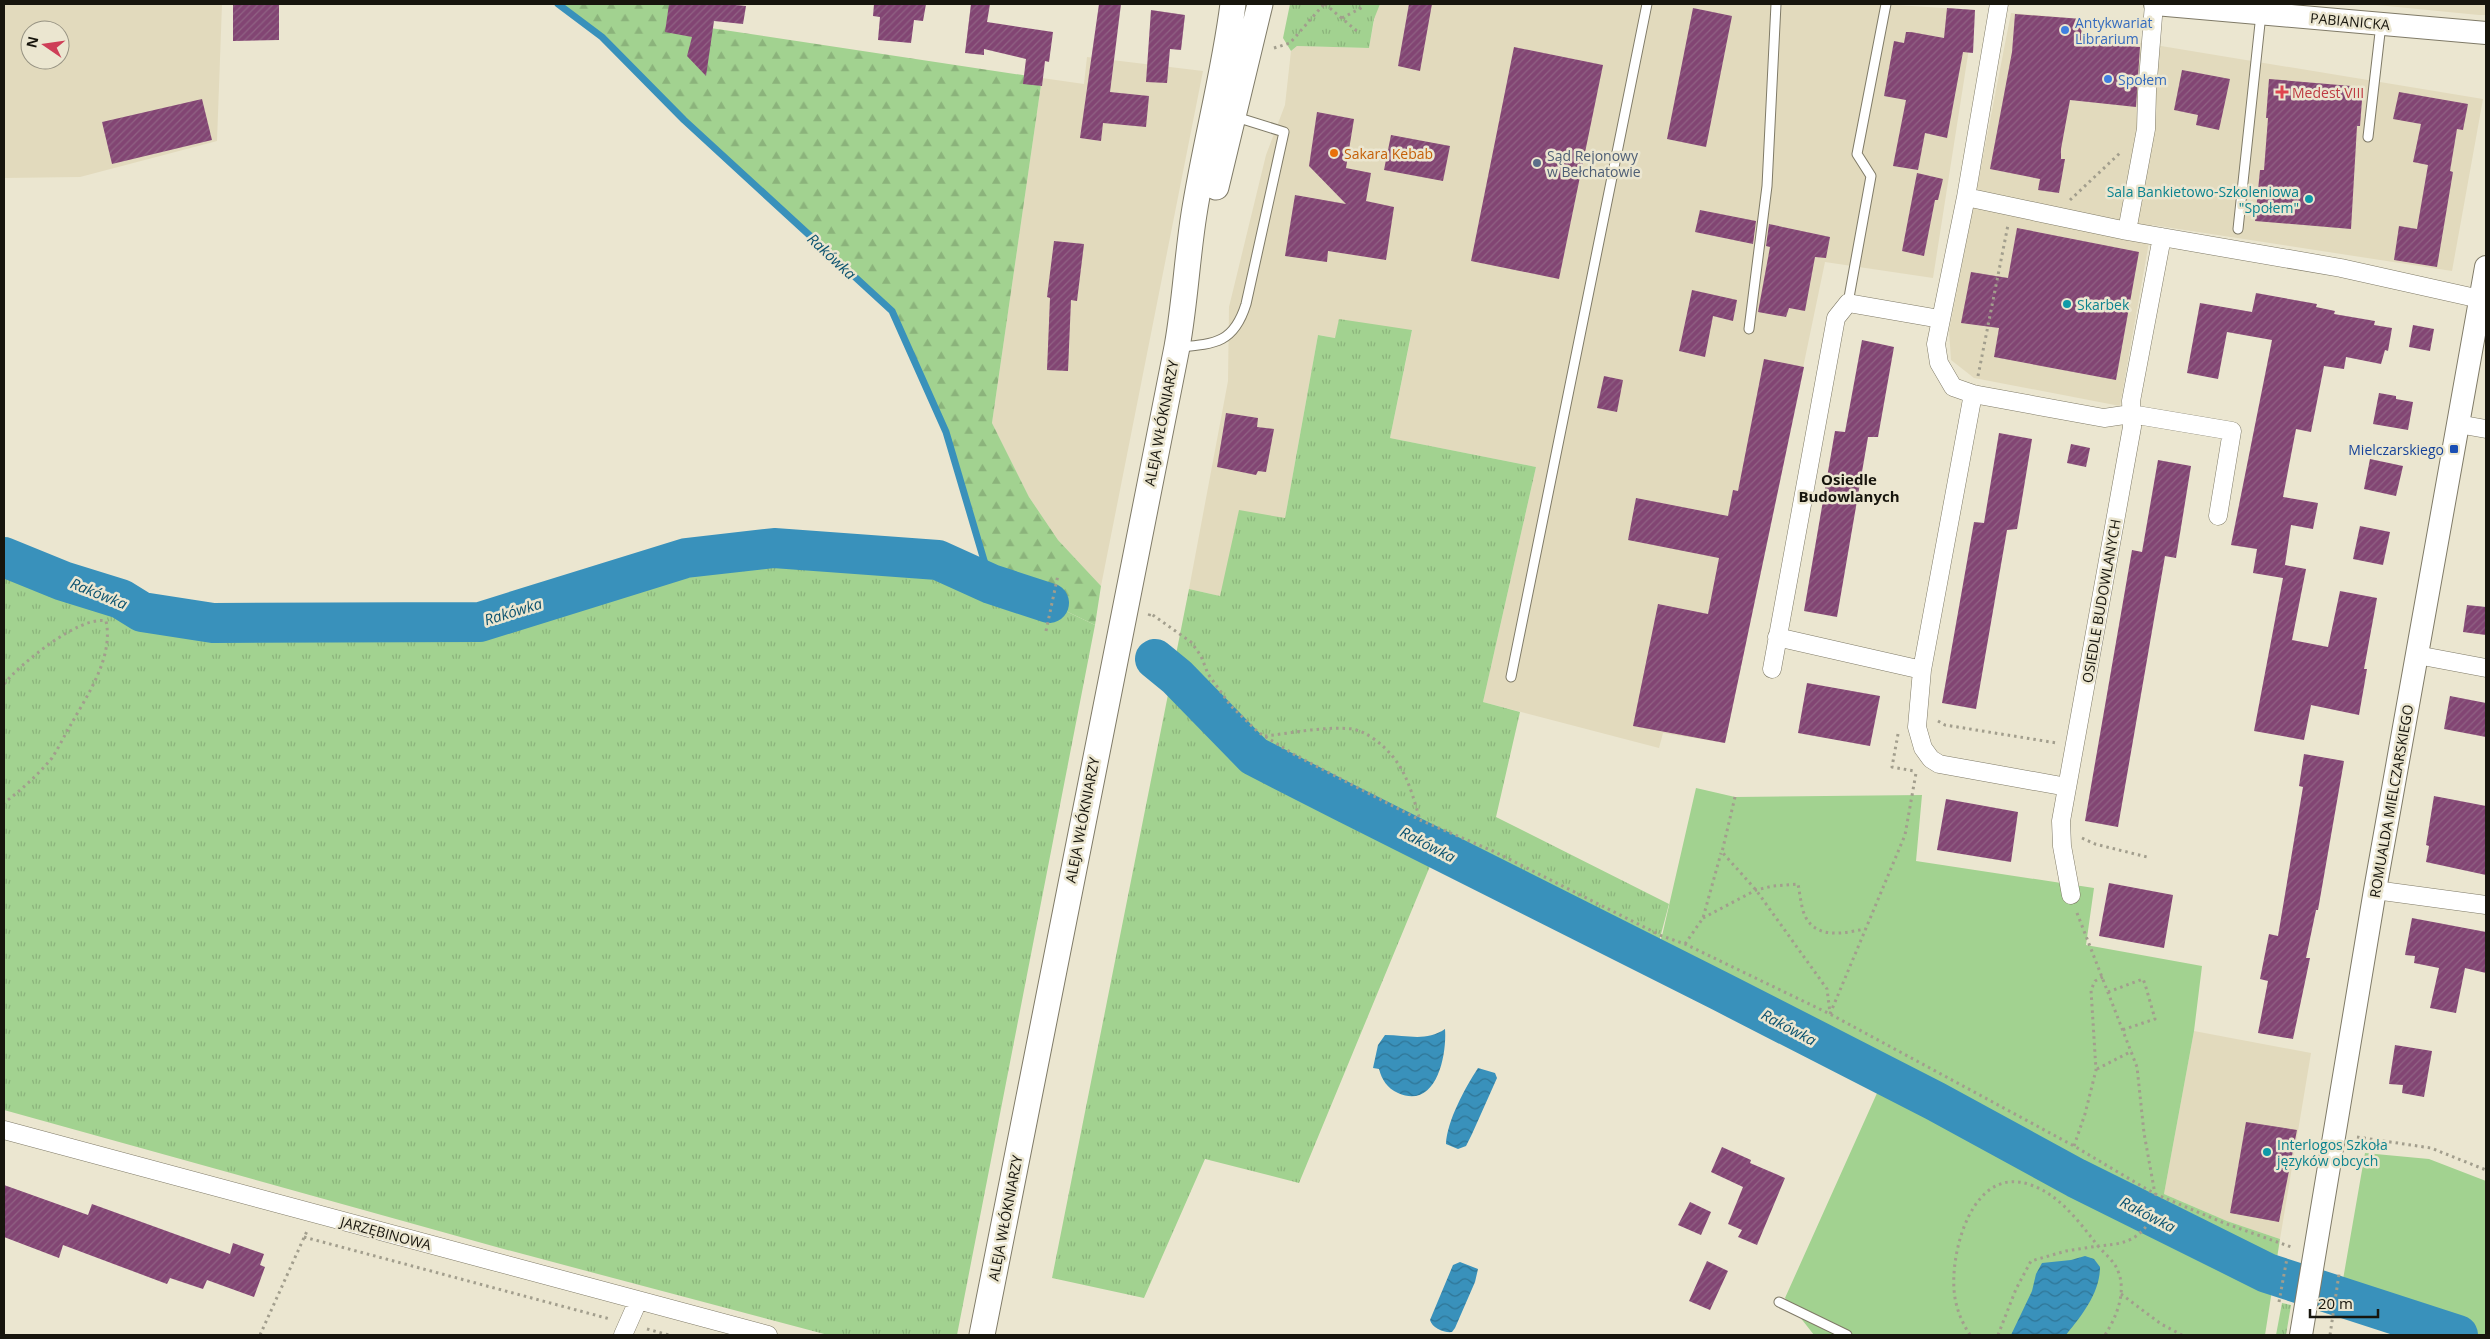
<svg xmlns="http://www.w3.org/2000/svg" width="2490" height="1339" font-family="'Open Sans',sans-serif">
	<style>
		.built { fill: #e2dabd; fill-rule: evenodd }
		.grass { fill: url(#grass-tufts) }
		.forest { fill: url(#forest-firs) }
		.park { fill: #a2d290 }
		.water { fill: url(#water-waves) }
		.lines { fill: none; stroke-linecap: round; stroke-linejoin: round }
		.stream { stroke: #3991bb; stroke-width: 7 }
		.river { stroke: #3991bb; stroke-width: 40 }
		.building { fill: url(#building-hatch) }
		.service-casing { stroke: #7f7a67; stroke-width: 11 }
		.minor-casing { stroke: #7f7a67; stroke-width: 19 }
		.tertiary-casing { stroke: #7f7a67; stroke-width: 24 }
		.secondary-casing { stroke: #7f7a67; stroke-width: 27 }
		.path { stroke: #a29e8d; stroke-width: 3; stroke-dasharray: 2.5 4; stroke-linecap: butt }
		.service { stroke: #fff; stroke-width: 9 }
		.minor { stroke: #fff; stroke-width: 18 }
		.tertiary { stroke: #fff; stroke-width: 22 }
		.secondary { stroke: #fff; stroke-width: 25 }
		.shop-dot { fill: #3f7fe0; stroke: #ebe6d0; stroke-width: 2 }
		.health-dot { fill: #e0444e; stroke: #ebe6d0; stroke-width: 2 }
		.food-dot { fill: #e8710a; stroke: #ebe6d0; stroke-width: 2 }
		.service-dot { fill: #5c6f8a; stroke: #ebe6d0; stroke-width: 2 }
		.culture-dot { fill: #0f9aa8; stroke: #ebe6d0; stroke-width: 2 }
		.transit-dot { fill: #1a4fb4; stroke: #ebe6d0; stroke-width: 2 }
		.labels { text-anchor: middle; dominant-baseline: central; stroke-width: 5; stroke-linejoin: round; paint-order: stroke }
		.street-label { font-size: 14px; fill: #17150d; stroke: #ebe6d0 }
		.shop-label { font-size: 14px; fill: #366cbe; stroke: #ebe6d0; text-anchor: start }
		.health-label { font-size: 14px; fill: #be3a42; stroke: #ebe6d0; text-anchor: start }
		.food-label { font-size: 14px; fill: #c56008; stroke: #ebe6d0; text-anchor: start }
		.service-label { font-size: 14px; fill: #4e5e75; stroke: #ebe6d0; text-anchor: start }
		.culture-label { font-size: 14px; fill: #0d838f; stroke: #ebe6d0; text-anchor: start }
		.transit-label { font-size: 14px; fill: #164399; stroke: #ebe6d0; text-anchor: end }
		.water-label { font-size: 15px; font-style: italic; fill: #0b526f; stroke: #ebe6d0 }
		.neighbourhood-label { font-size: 15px; font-weight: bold; fill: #17150d; stroke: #ebe6d0 }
	</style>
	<defs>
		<pattern id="grass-tufts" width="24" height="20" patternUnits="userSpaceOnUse" patternTransform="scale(1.25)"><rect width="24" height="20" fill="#a2d290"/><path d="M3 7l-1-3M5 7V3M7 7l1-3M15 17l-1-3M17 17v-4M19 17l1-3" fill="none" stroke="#8bb37b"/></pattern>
		<pattern id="forest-firs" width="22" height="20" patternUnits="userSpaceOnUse" patternTransform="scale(1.25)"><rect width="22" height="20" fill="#a2d290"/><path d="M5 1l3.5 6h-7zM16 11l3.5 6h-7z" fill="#8bb37b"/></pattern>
		<pattern id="water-waves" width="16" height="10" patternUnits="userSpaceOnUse" patternTransform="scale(1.25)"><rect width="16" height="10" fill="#3991bb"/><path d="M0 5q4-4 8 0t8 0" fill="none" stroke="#2f7596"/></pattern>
		<pattern id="building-hatch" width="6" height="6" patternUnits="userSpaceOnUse" patternTransform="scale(1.25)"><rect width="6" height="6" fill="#824573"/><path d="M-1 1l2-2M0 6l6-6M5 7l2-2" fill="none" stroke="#906284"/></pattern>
	</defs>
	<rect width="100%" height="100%" fill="#ebe6d0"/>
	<path class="built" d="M 4,4 L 222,4 L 217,141 L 80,177 L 4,178 ZM 30,30 L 60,30 L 60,60 L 30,60 Z
		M 1377,4 L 1880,4 L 1975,10 L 1933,278 L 1825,262 L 1725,743 L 1663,733 L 1659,748 L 1483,702 L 1536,467 L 1390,438 L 1412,331 L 1339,320 L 1336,338 L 1318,335 L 1285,518 L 1220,596 L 1189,589 L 1228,381 L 1229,307 L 1266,155 L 1285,105 L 1291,51 L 1297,46 L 1369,48 Z
		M 2367,4 L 2486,4 L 2486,15 L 2479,15 Z
		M 2011,13 L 2082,19 L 2086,38 L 2143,43 L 2483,99 L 2452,271 L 2152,225 L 2120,406 L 1974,378 L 1951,360 L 1949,331 Z
		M 1087,57 L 1203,71 L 1101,586 L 1058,540 L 1029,497 L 992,423 L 1042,78 L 1084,84 Z
		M 2194,1031 L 2311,1053 L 2280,1239 L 2227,1221 L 2164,1194 Z"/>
	<path class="grass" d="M 1290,4 L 1380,4 L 1374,19 L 1369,48 L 1297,46 L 1291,51 L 1283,38 Z
		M 1339,319 L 1412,330 L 1390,438 L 1536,467 L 1483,702 L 1520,712 L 1496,817 L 1669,904 L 1653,964 L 1435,854 L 1299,1183 L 1205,1159 L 1144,1298 L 1052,1278 L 1189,589 L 1220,596 L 1239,510 L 1285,518 L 1318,335 L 1335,338 Z
		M 774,548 L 938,560 L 991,584 L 1049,603 L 1095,625 L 957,1335 L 828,1335 L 500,1248 L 4,1110 L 4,557 L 63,581 L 121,599 L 142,612 L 213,623 L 480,622 L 686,558 Z
		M 2282,1303 L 2291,1305 L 2286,1335 L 2276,1335 Z"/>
	<path class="forest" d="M 558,4 L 678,4 L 677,23 L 1042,78 L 992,423 L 1029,497 L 1058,540 L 1101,586 L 1095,625 L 1049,603 L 991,584 L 946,432 L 892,311 L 684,120 L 602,37 Z"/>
	<path class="park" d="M 1696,788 L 1735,797 L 1922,795 L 1916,861 L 2094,888 L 2086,945 L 2202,966 L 2194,1031 L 2164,1194 L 2227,1221 L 2280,1239 L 2265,1335 L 1814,1335 L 1785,1298 L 1882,1082 L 1653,964 L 1662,936 Z
		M 2365,1153 L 2429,1159 L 2486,1181 L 2486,1335 L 2408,1335 L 2337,1314 Z"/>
	<path class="water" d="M 1445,1029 C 1447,1056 1436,1110 1398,1093 C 1387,1088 1382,1080 1379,1069 L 1373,1068 L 1378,1045 L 1385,1035 C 1407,1035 1426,1042 1445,1029 Z
		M 1478,1068 L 1495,1073 L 1497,1078 L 1472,1134 L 1466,1146 L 1458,1149 L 1446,1144 C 1447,1121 1465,1088 1478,1068 Z
		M 2085,1256 L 2094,1259 L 2100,1267 C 2100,1293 2082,1315 2066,1335 L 2011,1335 L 2032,1291 L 2036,1274 L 2042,1263 L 2071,1260 Z
		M 1460,1262 L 1478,1269 L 1475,1282 L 1455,1328 L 1452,1332 C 1444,1333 1432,1328 1430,1320 L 1453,1265 Z"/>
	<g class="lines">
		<path class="stream" d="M 558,4 L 602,37 L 684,120 L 892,311 L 946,432 L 991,584"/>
		<path class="river" d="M 4,557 L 63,581 L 121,599 L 142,612 L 213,623 L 480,622 L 686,558 L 774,548 L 938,560 L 991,584 L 1049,603
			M 1155,659 L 1177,677 L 1254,756 L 1342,801 L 1722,992 L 1935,1101 L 2076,1178 L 2267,1273 L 2458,1335"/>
	</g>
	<path class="building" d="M 233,4 L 279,4 L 279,40 L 233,41 Z
		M 669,4 L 725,4 L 746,6 L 743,24 L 714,21 L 706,76 L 687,56 L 692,37 L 665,32 Z
		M 874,4 L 926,4 L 923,21 L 914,20 L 911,43 L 878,40 L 880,17 L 873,16 Z
		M 971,4 L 990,4 L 987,22 L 1053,32 L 1049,62 L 1045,61 L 1042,86 L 1023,84 L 1026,59 L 984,49 L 984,55 L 965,53 Z
		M 1099,4 L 1121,4 L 1110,92 L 1149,96 L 1146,127 L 1103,123 L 1101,141 L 1080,138 Z
		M 1409,4 L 1432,4 L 1420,71 L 1398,66 Z
		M 1693,8 L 1732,16 L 1706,147 L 1667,139 Z
		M 1947,8 L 1975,10 L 1973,53 L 1963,52 L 1947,138 L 1925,133 L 1918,170 L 1893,166 L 1906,100 L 1884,96 L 1894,41 L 1904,43 L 1906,32 L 1911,32 L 1944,38 Z
		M 1151,10 L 1185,15 L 1181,50 L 1170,49 L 1167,83 L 1146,82 Z
		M 2015,14 L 2082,19 L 2081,41 L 2140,47 L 2136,107 L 2070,100 L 2061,149 L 2061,159 L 2065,159 L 2059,193 L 2038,190 L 2040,179 L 1990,169 L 2012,52 Z
		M 1514,47 L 1603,65 L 1559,279 L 1471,261 Z
		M 2182,70 L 2230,79 L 2219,130 L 2196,125 L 2198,115 L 2174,110 Z
		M 2269,79 L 2363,87 L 2360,126 L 2357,126 L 2351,229 L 2255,221 L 2260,170 L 2264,170 L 2268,118 L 2266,118 Z
		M 2399,92 L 2468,104 L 2463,130 L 2457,129 L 2450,171 L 2453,172 L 2437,267 L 2394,260 L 2399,226 L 2417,229 L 2428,165 L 2413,162 L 2421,124 L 2393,119 Z
		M 202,99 L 212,140 L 112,164 L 102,122 Z
		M 1317,112 L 1354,119 L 1346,168 L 1371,173 L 1366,201 L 1394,207 L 1386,260 L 1328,251 L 1327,262 L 1285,256 L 1295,195 L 1346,204 L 1309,166 Z
		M 1391,135 L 1450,146 L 1443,181 L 1384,170 Z
		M 1917,173 L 1943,179 L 1938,200 L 1935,200 L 1924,256 L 1902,251 Z
		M 1700,210 L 1756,221 L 1753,244 L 1695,232 Z
		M 1769,224 L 1830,237 L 1826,258 L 1815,257 L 1805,311 L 1789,308 L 1786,317 L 1758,312 L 1770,247 L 1766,246 Z
		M 2017,228 L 2139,252 L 2116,380 L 1994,357 L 1999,328 L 1961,323 L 1971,272 L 2008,278 Z
		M 1054,241 L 1084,244 L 1077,301 L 1071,300 L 1068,371 L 1047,370 L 1050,298 L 1047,297 Z
		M 1692,290 L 1737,300 L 1733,321 L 1713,316 L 1705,357 L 1679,351 Z
		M 2256,293 L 2317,304 L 2316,307 L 2335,311 L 2334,314 L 2375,321 L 2374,325 L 2392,328 L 2388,351 L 2385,350 L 2381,364 L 2346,357 L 2344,369 L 2324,366 L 2311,432 L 2296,429 L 2283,497 L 2318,503 L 2313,529 L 2291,525 L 2284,571 L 2285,565 L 2306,569 L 2292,640 L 2328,647 L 2340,591 L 2377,598 L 2364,669 L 2367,669 L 2359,715 L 2311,705 L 2304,740 L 2254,731 L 2283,578 L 2253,573 L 2257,549 L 2231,545 L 2272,340 L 2227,332 L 2218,379 L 2187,373 L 2200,303 L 2252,312 Z
		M 2413,325 L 2434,329 L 2430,351 L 2409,347 Z
		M 1862,340 L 1894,347 L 1878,437 L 1868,437 L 1837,617 L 1804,611 L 1835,431 L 1845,432 Z
		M 1764,359 L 1804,367 L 1725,743 L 1633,726 L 1658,604 L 1708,614 L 1719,558 L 1628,540 L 1636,498 L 1728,516 L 1733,490 L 1738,491 Z
		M 1604,376 L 1623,380 L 1617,412 L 1597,408 Z
		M 2379,393 L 2396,396 L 2396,399 L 2413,402 L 2408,430 L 2373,424 Z
		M 1226,413 L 1258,418 L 1257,427 L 1274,429 L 1266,472 L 1258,471 L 1256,475 L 1217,467 Z
		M 1999,433 L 2032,439 L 2017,529 L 2007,530 L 1976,709 L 1942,703 L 1974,522 L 1984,523 Z
		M 2071,444 L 2090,448 L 2086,467 L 2067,463 Z
		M 2370,459 L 2403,466 L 2396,496 L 2364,489 Z
		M 2158,460 L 2191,466 L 2176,558 L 2165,556 L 2118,827 L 2085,821 L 2132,550 L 2142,552 Z
		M 2360,526 L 2390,532 L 2383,565 L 2353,559 Z
		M 2467,605 L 2486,607 L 2486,635 L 2463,632 Z
		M 1807,683 L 1880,696 L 1870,746 L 1798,733 Z
		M 2450,696 L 2486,703 L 2486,737 L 2444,729 Z
		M 2304,754 L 2344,761 L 2318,910 L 2316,910 L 2306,958 L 2310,958 L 2293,1039 L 2258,1033 L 2268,981 L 2260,979 L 2269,934 L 2278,936 L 2303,787 L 2299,786 Z
		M 2434,796 L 2486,806 L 2486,875 L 2426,862 L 2429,846 L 2426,845 Z
		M 1946,799 L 2018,812 L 2011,862 L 1937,850 Z
		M 2109,883 L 2173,895 L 2164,948 L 2099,936 Z
		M 2412,918 L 2486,932 L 2486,973 L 2465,968 L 2456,1013 L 2430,1008 L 2439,968 L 2414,963 L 2415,956 L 2405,955 Z
		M 2395,1045 L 2432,1051 L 2424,1097 L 2402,1093 L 2403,1085 L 2389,1084 Z
		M 2246,1122 L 2297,1130 L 2279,1222 L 2230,1213 Z
		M 1722,1147 L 1751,1160 L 1750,1163 L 1785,1178 L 1757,1245 L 1738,1237 L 1742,1230 L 1728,1224 L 1743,1187 L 1711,1172 Z
		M 4,1185 L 88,1215 L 92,1204 L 230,1254 L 233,1243 L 264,1254 L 260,1265 L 265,1267 L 254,1297 L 207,1280 L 203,1289 L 170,1278 L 167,1284 L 63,1245 L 59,1258 L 4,1237 Z
		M 1690,1202 L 1711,1212 L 1701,1235 L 1678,1225 Z
		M 1707,1261 L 1728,1271 L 1710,1310 L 1689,1301 Z"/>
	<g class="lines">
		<defs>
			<path id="service" d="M 2368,137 L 2381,24
				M 2238,229 L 2261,14
				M 1848,303 L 1871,176 L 1857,154 L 1886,4
				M 1749,329 L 1767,186 L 1776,4
				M 1179,347 C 1215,344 1234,343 1246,304 L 1284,132 L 1236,117
				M 1511,677 L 1647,4
				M 1779,1302 L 1847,1335"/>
			<path id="minor" d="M 1966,197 L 1999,4
				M 2127,231 L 2146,129 L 2147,92 L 2154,4
				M 2458,424 L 2486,429
				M 2218,516 L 2232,431 L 2131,414 L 2104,418 L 1973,394 L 1953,387 L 1939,363 L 1936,344 L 1966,197 L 2127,231 L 2341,268 L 2480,299
				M 1777,637 L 1922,670 L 1917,727 L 1923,748 L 1931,759 L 1939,764 L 2067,787
				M 2417,655 L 2486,668
				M 1772,669 L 1836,318 L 1848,303 L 1940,319
				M 1922,670 L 1973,394
				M 2375,890 L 2486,905
				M 2071,895 L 2062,846 L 2061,821 L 2132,427 L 2131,401 L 2162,237
				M 4,1130 L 768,1335
				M 623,1335 L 638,1301"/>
			<path id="tertiary" d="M 2155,4 L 2486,33
				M 2301,1335 L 2375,890 L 2486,267"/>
			<path id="secondary" d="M 1216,187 L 1260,4
				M 982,1335 L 1177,347 C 1185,303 1187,258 1194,214 C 1205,144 1224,75 1233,4"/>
		</defs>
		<use href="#service" class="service-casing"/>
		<use href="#minor" class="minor-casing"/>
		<use href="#tertiary" class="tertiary-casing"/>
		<use href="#secondary" class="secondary-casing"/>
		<path class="path" d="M 1325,4 L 1358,32
			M 1342,18 L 1363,7
			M 1274,48 L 1290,43 L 1324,4
			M 2070,200 L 2120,153
			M 1978,376 L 2008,225
			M 1149,616 L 1150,613 L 1191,642 L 1201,656 L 1208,674 L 1231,706 L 1258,732 L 1295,755 L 1420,820 L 1493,851 L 1662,936 L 1685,944 L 1830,1014 L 2074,1146 L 2155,1194 L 2224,1223 L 2294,1248
			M 1046,631 L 1058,575
			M 4,684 C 20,664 80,615 106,621 C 114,658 86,697 69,728 C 63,738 58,749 52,758 C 38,775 21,790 4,803
			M 1938,721 L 1945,725 L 2057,743
			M 1898,734 L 1892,767 L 1914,771
			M 1265,736 C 1293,733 1324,726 1353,729 C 1361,731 1367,734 1374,739 C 1404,761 1410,786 1420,820
			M 1735,797 L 1722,852 L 1756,890 L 1827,989 L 1830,1013
			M 2082,838 L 2095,844 L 2147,857
			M 2077,913 L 2137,1067 L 2144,1133 L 2155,1194
			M 1703,918 L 1756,890 L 1773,886 L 1798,884 C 1800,894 1801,907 1805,916 C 1817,940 1844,933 1865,929
			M 1685,944 L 1703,918 L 1721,853
			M 2108,992 L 2143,979 L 2145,984 L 2155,1019 L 2122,1030
			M 1830,1014 L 1905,835 L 1916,773
			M 2097,1069 L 2132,1051
			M 2357,1137 L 2431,1148 L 2486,1170
			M 2074,1146 L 2085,1114 L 2096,1070 L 2091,990 L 2095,981 L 2103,977
			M 304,1237 L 610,1319
			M 2121,1294 L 2161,1324 L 2182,1335
			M 2279,1302 L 2287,1258
			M 647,1329 L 669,1335
			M 260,1335 L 307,1231
			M 1970,1335 C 1961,1321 1955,1306 1954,1289 C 1951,1248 1974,1164 2031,1185 C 2060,1195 2080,1223 2098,1246 C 2120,1244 2134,1243 2148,1224
			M 1998,1335 L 2016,1289 L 2031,1261 L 2066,1251 L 2098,1246 C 2105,1254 2115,1262 2118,1271 C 2127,1292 2116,1318 2105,1335
			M 2330,1335 L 2339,1274"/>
		<use href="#service" class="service"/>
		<use href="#minor" class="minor"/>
		<use href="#tertiary" class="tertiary"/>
		<use href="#secondary" class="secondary"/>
	</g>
	<g class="shop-dot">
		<circle cx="2065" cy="30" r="5"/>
		<circle cx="2108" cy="79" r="5"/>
	</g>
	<path class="health-dot" d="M2279.5 84.5h5v5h5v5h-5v5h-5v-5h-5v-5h5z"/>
	<circle class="food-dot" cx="1334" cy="153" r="5"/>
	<circle class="service-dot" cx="1537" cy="163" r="5"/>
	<g class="culture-dot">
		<circle cx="2309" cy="199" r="5"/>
		<circle cx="2067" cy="304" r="5"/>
		<circle cx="2267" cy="1152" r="5"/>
	</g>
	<rect class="transit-dot" x="2449" y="444" width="10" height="10" rx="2.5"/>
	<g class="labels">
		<g class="street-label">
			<text transform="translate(2350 21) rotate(5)">PABIANICKA</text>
			<text transform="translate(1161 423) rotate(-79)">ALEJA WŁÓKNIARZY</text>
			<text transform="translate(2101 601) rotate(-80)">OSIEDLE BUDOWLANYCH</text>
			<text transform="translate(2391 801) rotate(-80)">ROMUALDA MIELCZARSKIEGO</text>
			<text transform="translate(1082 820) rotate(-79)">ALEJA WŁÓKNIARZY</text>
			<text transform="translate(1005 1218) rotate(-79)">ALEJA WŁÓKNIARZY</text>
			<text transform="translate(386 1233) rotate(15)">JARZĘBINOWA</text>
		</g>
		<g class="shop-label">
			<text x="2075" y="22">Antykwariat<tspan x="2075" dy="16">Librarium</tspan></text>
			<text x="2118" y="79">Społem</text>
		</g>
		<g class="health-label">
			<text x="2292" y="92">Medest VIII</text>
		</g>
		<g class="food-label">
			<text x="1344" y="153">Sakara Kebab</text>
		</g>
		<g class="service-label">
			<text x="1547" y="155">Sąd Rejonowy<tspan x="1547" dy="16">w Bełchatowie</tspan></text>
		</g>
		<g class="culture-label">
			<text x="2299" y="191" text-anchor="end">Sala Bankietowo-Szkoleniowa<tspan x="2299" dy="16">"Społem"</tspan></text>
			<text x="2077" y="304">Skarbek</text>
			<text x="2277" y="1144">Interlogos Szkoła<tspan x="2277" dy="16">języków obcych</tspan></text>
		</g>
		<g class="transit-label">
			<text x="2444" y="449">Mielczarskiego</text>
		</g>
		<g class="water-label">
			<text transform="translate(832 256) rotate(43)">Rakówka</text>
			<text transform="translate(99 593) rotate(22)">Rakówka</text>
			<text transform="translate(513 611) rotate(-17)">Rakówka</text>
			<text transform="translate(1428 844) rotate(27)">Rakówka</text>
			<text transform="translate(1789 1027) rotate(28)">Rakówka</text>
			<text transform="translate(2148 1214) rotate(27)">Rakówka</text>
		</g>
		<g class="neighbourhood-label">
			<text x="1849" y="479">Osiedle<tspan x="1849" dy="17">Budowlanych</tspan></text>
		</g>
	</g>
	<rect width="2490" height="1339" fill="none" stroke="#17150d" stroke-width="10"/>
	<g transform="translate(45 45) rotate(283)"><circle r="24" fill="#ebe6d0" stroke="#969282"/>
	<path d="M0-4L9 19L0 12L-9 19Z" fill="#ce3e57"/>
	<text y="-8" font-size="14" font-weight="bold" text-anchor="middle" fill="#17150d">N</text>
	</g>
	<path d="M2310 1309v8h68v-8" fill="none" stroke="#17150d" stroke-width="2.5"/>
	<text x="2318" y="1309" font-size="15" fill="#17150d" stroke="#ebe6d0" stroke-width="4" paint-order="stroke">20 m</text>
</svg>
